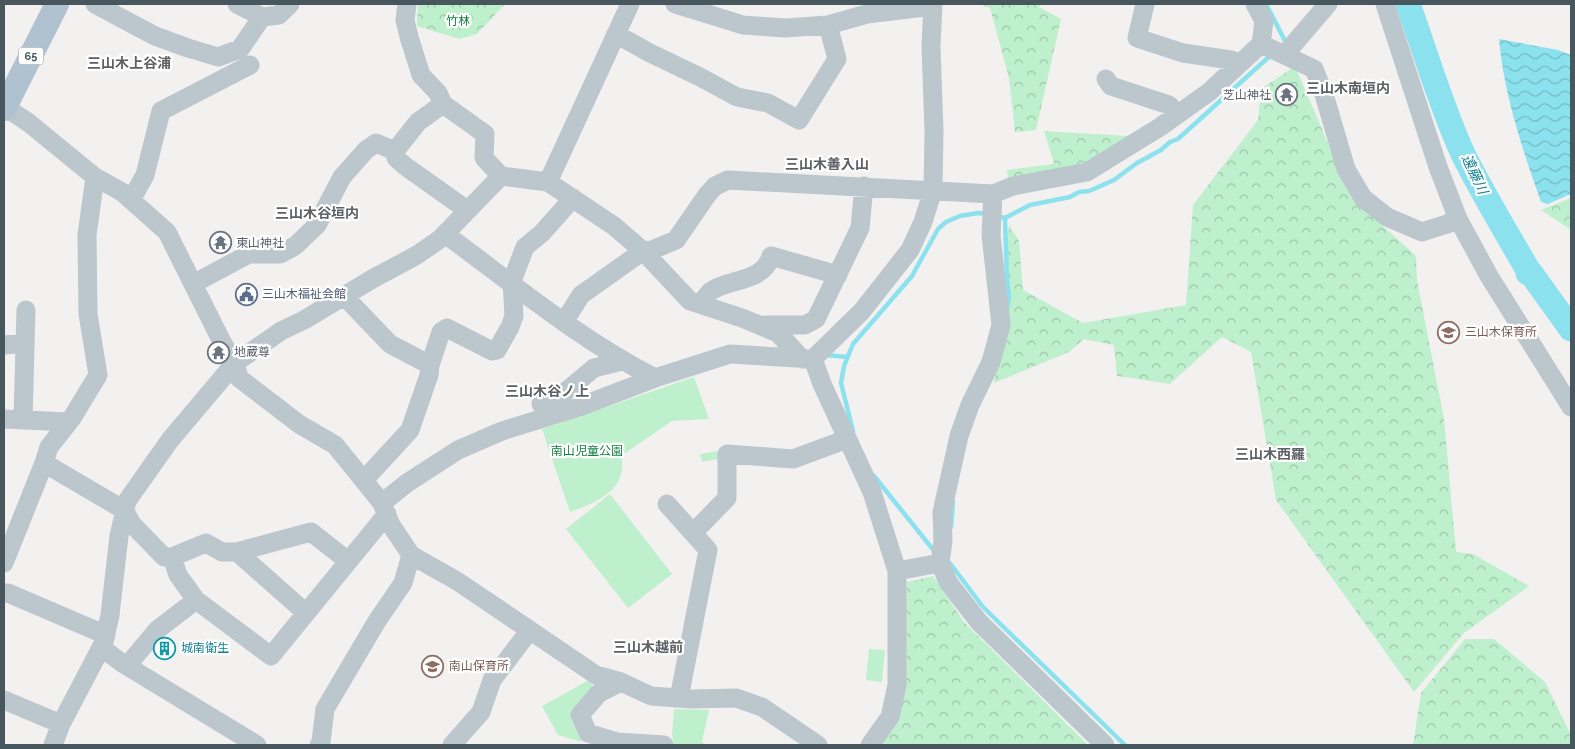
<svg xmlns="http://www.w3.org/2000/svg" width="1575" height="749" font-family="Raleway,'Noto Sans JP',sans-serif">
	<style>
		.green { fill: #bff0cd }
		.forest { fill: url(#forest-crowns) }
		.water { fill: url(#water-waves) }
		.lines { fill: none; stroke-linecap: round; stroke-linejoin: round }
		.stream { stroke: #8be2ee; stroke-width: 4.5 }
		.river { stroke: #8be2ee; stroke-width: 25 }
		.minor { stroke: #bcc6cd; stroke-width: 19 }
		.major { stroke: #b0c2cf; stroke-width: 24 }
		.labels { text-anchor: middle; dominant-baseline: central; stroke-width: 4.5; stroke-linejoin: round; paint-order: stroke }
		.shield { fill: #fff; stroke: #7f898e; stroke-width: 1 }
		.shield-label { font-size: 11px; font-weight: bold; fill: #48565e }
		.park-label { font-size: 12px; fill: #168242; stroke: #fff }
		.worship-label { font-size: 12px; fill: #5b616d; stroke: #fff; text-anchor: start }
		.service-label { font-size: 12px; fill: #4e5e75; stroke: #fff; text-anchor: start }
		.education-label { font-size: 12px; fill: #785e54; stroke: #fff; text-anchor: start }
		.culture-label { font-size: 12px; fill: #0d838f; stroke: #fff; text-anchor: start }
		.neighbourhood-label { font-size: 14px; font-weight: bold; fill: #5d6165; stroke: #fff }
		.water-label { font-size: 14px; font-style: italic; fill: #0b7f8f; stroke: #fff }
	</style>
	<defs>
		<pattern id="forest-crowns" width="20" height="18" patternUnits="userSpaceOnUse" patternTransform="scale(1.25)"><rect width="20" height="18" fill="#bff0cd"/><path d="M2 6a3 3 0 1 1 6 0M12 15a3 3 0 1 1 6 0" fill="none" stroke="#9dc5aa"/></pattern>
		<pattern id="water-waves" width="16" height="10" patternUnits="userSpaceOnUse" patternTransform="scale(1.25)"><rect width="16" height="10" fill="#8be2ee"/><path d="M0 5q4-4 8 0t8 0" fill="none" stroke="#74bac4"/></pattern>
	</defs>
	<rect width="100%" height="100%" fill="#f3f0f0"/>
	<path class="green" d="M 694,377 L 709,419 L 672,421 L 621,456 C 629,489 596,503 570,512 L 542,429 Z
		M 723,450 L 724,458 L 702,462 L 700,454 Z
		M 610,494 L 672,574 L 628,608 L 566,529 Z
		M 869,649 L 885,650 L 882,682 L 866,680 Z
		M 591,679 L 593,689 L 571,719 L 582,742 L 558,735 L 542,706 Z
		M 674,709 L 709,710 L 702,741 L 705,745 L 674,745 L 672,735 Z"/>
	<path class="forest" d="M 418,4 L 505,4 L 477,34 L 459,39 L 417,26 Z
		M 979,4 L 1040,4 L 1039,7 L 1061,19 L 1036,130 L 1015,132 L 1009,78 L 990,8 Z
		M 1295,66 L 1351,197 L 1416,256 L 1417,280 L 1444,419 L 1456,552 L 1473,554 L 1529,586 L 1464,633 L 1414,692 L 1276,500 L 1251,352 L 1222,337 L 1170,384 L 1117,376 L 1114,345 L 1084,339 L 1069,352 L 994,383 L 1009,225 L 1019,241 L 1023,290 L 1083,323 L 1186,305 L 1193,205 L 1258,120 L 1261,89 Z
		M 1044,131 L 1144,137 L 1087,166 L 1008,180 L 1007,170 L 1054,164 Z
		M 1571,198 L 1571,230 L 1541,210 Z
		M 933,576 L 964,622 L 1088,745 L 881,745 L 899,721 L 907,582 Z
		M 1465,639 L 1494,639 L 1545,682 L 1571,735 L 1571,745 L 1413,745 L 1421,693 Z"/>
	<path class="water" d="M 1499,39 L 1558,50 L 1571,55 L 1571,194 L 1548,204 L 1541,202 C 1522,148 1504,95 1499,39 Z"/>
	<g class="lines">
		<path class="stream" d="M 1266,4 L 1285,41
			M 997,216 L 1005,218 L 1030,205 L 1070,197 L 1079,192 L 1089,191 L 1114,180 L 1137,163 L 1161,150 L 1170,142 L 1178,139 L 1271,55
			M 1005,218 L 1007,280 L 1009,297 L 1007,308
			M 826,355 L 847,357
			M 853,431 L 841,383 L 844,366 L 853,344 L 912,276 L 938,229 L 946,222 L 960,216 L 978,213 L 987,214
			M 874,476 L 935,552
			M 951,527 L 953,502
			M 949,562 L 983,607 L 1125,745"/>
		<path class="river" d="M 1408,4 C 1426,54 1441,106 1463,154 C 1483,194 1506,232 1528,270 L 1528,273 L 1530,272 L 1571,329"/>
		<path class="minor" d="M 95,4 L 155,36 L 188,48 L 218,57 L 240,49 L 262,17 L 279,15 L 290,4
			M 237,4 L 262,17
			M 407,4 L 405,20 L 409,37 L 421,75 L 438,93 L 443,104 L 485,134 L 484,158 L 501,176 L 548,182 L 614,226 L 643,251 L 690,301 L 742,318 L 778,333 L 802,359
			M 675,4 L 743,25 L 785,28 L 828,25 L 867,14 L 933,6
			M 1145,4 L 1137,38 L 1183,53 L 1231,60 L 1239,63
			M 1385,4 L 1438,167 L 1458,219 L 1489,276 L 1571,407
			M 616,34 L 648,52 L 700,77 L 737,97 L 768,103 L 799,120 L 837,59 L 828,25
			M 1261,44 L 1314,69 L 1323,91 L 1346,169 L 1363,198 L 1387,217 L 1422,232 L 1447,224 L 1458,219
			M 1285,54 L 1328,4
			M 1106,79 L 1111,86 L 1169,105 L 1177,115
			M 5,107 L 29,123 L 95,177 L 122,192 L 167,232 L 222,342 L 235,363 L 239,378 L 299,424 L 335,445 L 382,503 L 391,525 L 411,555 L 457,581 L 596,675 L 621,682 L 651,696 L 691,699 L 736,698 L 762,707 L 818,745
			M 395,151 L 418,122 L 443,104
			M 548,182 L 630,4
			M 993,194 L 991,235 L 1001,325 L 991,362 L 970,405 L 959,436 L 942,512 L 943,541 L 940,563 L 948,582 L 979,622 L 1105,745
			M 131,200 L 145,175 L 161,111 L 250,65
			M 445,234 C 513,284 579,339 655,378
			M 193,284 L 249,254 L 280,254 L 295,246 L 317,225 L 342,177 L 366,150 L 376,143 L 395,151 L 396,158 L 405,166 L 467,210
			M 344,296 L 390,344 L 430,365 L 429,375 L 410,430 L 364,480
			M 701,304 C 704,300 707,294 711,291 C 730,278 763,283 771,256 L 838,275
			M 564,322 L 581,295 L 643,251 L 652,250 L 676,240 L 707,195 L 715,186 L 728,180 L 993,194 L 1013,186 L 1087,172 L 1160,127 L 1209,92 L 1261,44 L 1264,21 L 1255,4
			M 765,325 L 805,325 L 816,319 L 860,228 L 864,186
			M 4,345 L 24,343
			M 813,359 L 822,384 L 872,492 L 897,571 L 897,685 L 890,717 L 870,745
			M 430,365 L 441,332 L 447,328 L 492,351 L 497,350 L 510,327 L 514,316 L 512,281 L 525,247 L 542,233 L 573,198
			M 541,404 L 564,393 L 594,368 L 622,361
			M 4,419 L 68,422
			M 23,420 L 26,310
			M 44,463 L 124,510 L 132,524 L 164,557 L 172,557 L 206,543 L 222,552 L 237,552 L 311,532 L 348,561
			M 382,503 L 407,483 L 458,450 L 502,431 L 579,407 L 655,378 L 730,354 L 813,359 L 862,311 L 910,250 L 923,222 L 933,190 L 934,132 L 931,46 L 933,4
			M 667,504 L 708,550 L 679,698
			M 693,533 L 727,498 L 727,454 L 793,459 L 847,439
			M 237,552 L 306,613
			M 172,557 L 178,575 L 196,600 L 271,656 L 387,514
			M 4,563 L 44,463 L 49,447 L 72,418 L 98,375 L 88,314 L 87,235 L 95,177
			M 897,571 L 940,563
			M 4,593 L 8,593 L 106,635
			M 102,648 L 122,663 L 257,745
			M 127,666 L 157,630 L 196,600
			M 621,682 L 599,693 L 580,715 L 588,733 L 617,742 L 664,745
			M 4,700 L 61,724
			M 53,745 L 61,724 L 104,642 L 110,615 L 119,536 L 127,501 L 170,440 L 235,363 L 281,331 L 304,320 L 374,278 L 417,255 L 440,239 L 501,176
			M 319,745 L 321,742 L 325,709 L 377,621 L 403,583 L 411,555
			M 452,745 L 481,712 L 492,680 L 530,630"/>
		<path class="major" d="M 4,109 L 57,4"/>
	</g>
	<defs>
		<symbol id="temple-ring" viewBox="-11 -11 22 22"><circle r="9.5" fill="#fff" stroke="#6b7280" stroke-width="1.5"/><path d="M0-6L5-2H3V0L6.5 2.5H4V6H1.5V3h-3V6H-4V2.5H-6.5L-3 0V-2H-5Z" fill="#6b7280"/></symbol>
		<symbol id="civic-ring" viewBox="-11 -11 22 22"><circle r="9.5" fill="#fff" stroke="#5c6f8a" stroke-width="1.5"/><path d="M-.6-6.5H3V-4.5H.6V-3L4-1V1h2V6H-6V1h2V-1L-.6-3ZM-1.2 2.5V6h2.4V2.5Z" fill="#5c6f8a"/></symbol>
		<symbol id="school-ring" viewBox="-11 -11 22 22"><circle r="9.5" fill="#fff" stroke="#8d6e63" stroke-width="1.5"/><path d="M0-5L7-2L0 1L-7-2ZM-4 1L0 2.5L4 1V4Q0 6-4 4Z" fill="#8d6e63"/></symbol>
		<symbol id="building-ring" viewBox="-11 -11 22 22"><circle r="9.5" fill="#fff" stroke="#0f9aa8" stroke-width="1.5"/><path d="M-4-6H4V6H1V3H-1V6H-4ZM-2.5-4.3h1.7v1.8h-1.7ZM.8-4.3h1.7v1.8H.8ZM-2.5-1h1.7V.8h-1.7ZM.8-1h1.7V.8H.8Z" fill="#0f9aa8"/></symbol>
	</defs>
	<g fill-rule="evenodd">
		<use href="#temple-ring" x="1274" y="82" width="25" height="25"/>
		<use href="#temple-ring" x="208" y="230" width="25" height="25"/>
		<use href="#civic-ring" x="234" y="282" width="25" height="25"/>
		<use href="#school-ring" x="1436" y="320" width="25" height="25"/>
		<use href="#temple-ring" x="206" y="340" width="25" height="25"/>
		<use href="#building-ring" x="152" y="636" width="25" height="25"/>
		<use href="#school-ring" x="420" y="654" width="25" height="25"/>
	</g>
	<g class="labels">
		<rect class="shield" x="18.5" y="47.5" width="25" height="17" rx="4"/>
		<g class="shield-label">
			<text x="31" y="56">65</text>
		</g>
		<g class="park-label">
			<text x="458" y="21">竹林</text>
			<text x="587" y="451">南山児童公園</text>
		</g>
		<g class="worship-label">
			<text x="1271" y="95" text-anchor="end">芝山神社</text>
			<text x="236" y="243">東山神社</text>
			<text x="234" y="352">地蔵尊</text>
		</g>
		<g class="service-label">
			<text x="262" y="294">三山木福祉会館</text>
		</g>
		<g class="education-label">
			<text x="1465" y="332">三山木保育所</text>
			<text x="449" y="666">南山保育所</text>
		</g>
		<g class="culture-label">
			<text x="181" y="648">城南衛生</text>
		</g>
		<g class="neighbourhood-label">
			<text x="129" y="63">三山木上谷浦</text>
			<text x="1348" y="88">三山木南垣内</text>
			<text x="827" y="164">三山木善入山</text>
			<text x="317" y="213">三山木谷垣内</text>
			<text x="547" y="391">三山木谷ノ上</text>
			<text x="1270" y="454">三山木西羅</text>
			<text x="648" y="647">三山木越前</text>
		</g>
		<g class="water-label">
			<text transform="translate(1475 174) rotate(65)">遠藤川</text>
		</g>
	</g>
	<rect width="1575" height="749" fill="none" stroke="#48565e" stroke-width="10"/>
</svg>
